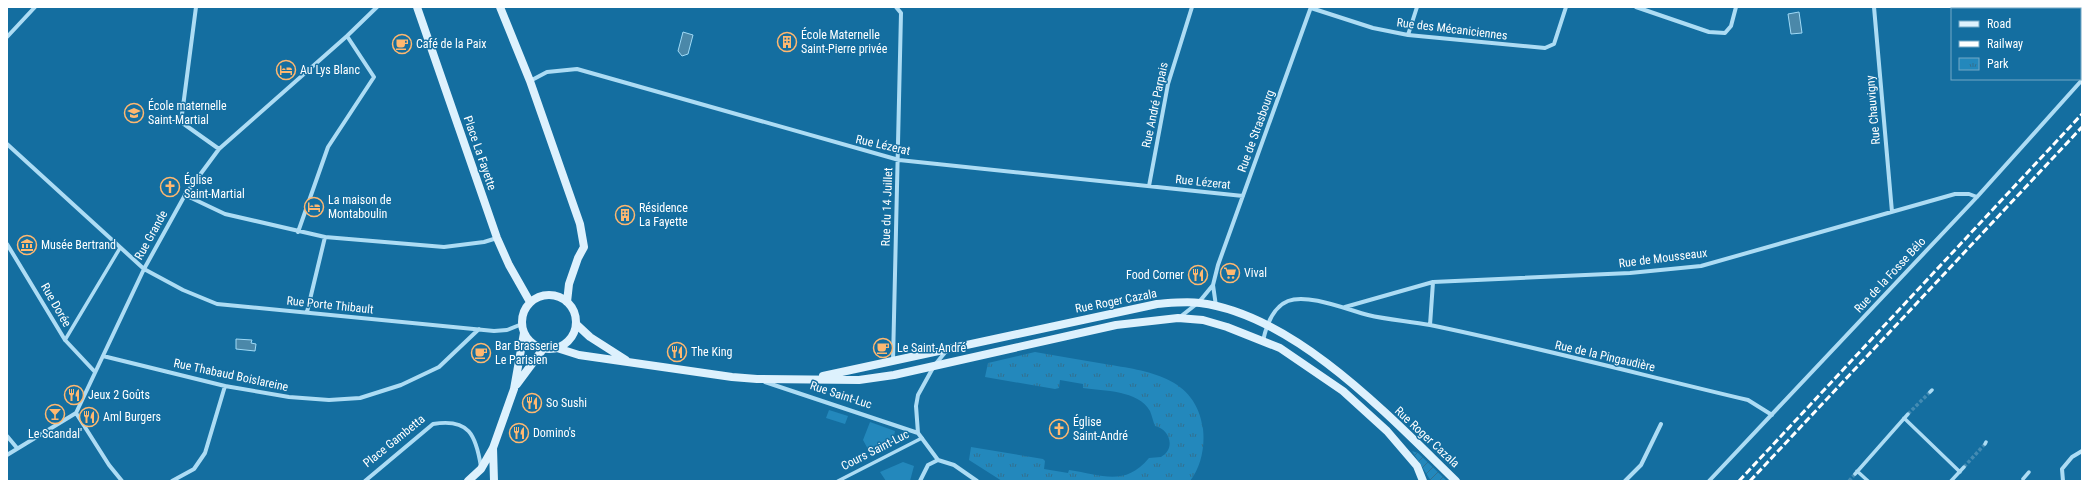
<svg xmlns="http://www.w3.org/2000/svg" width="2089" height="488" font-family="'Roboto Condensed',sans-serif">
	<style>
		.grass { fill: #2388bc }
		.park { fill: url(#park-tufts) }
		.garden { fill: url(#garden-furrows) }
		.water { fill: #4b88a9; stroke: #9fdaf7 }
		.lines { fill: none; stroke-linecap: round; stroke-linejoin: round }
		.pedestrian-tunnel { stroke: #438bb3; stroke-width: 3.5; stroke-dasharray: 3.5 2; stroke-linecap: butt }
		.pedestrian { stroke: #addcf4; stroke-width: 3.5 }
		.minor { stroke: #addcf4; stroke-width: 4 }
		.secondary { stroke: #ddf1fd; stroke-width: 8 }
		.rail { stroke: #fff; stroke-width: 3; stroke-dasharray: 7 3; stroke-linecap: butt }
		.labels { text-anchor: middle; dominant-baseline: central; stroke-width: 3; stroke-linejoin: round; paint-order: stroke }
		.street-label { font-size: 12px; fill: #fff; stroke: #146ea0 }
		.poi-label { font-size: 12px; fill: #fff; stroke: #146ea0; text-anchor: start }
	</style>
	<defs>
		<pattern id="park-tufts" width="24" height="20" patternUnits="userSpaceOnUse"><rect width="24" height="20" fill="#2388bc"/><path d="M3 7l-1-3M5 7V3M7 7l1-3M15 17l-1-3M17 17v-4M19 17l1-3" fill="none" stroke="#33708f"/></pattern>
		<pattern id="garden-furrows" width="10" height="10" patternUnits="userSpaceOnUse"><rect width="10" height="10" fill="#2388bc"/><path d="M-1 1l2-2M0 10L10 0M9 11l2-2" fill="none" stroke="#33708f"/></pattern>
	</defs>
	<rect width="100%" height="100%" fill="#146ea0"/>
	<path class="grass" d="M 829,410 L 848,416 L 845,424 L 826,418 Z
		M 870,422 L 895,431 L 893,441 L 869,451 L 863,440 Z
		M 903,462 L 914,466 L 910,481 L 886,481 L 880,472 Z"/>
	<path class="park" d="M 1035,352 C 1058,356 1081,360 1105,364 C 1147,371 1196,376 1203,429 C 1205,447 1201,467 1190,481 L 1002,481 L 969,460 L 971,447 L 1043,459 L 1045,461 L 1044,469 L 1068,473 L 1069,470 C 1102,475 1125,487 1149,458 L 1161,457 C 1176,449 1170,429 1155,426 C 1153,421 1152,416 1150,411 C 1138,390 1104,391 1083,388 L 1083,384 L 1060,380 L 1059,388 L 1055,389 L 985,377 L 988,363 Z"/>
	<path class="garden" d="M 1412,451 L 1418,453 L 1447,481 L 1431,481 Z"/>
	<path class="water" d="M 1799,12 L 1802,33 L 1791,34 L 1788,14 Z
		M 683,32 L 693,35 L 688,54 L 682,56 L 678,51 Z
		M 236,339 L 252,340 L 251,343 L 256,344 L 255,351 L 236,349 Z"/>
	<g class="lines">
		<path class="pedestrian-tunnel" d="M 1908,414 L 1930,392
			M 1964,467 L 1985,444
			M 1849,481 L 1855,474"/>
		<path class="pedestrian" d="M 65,340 L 120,248
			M 1930,392 L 1932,390
			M 1904,418 L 1960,472
			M 1985,444 L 1986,442
			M 1857,471 L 1868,481
			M 1855,474 L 1908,414
			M 2023,479 L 2029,472
			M 838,481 L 922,438
			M 1951,481 L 1964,467"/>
		<path class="minor" d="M 196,7 L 181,122 L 219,149
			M 1636,7 L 1709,32 L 1725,33 L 1731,26 L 1736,7
			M 1874,7 L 1892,212
			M 2043,7 L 2054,9
			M 1311,8 L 1373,28 L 1408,35 L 1545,48 L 1554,44 L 1566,7
			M 2080,14 L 2082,14
			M 1408,35 L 1417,7
			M 7,37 L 35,7
			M 530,81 L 547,72 L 577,69 L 899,160 L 1243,196
			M 7,144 L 144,269 L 183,290 L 217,304 L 494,331 L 507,330 L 522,324
			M 1149,186 L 1168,84 L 1192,7
			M 185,195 L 225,214 L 325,237 L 444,247 L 484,242 L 497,238
			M 298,232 L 328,147 L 374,77 L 347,36
			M 7,244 L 65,340 L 95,372
			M 1216,306 L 1213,285 L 1218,265 L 1311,7
			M 1345,307 L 1433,282 L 1630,273 L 1701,266 L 1955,194 L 1969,194 L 1977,197
			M 307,312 L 325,237
			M 1180,317 L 1199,302 L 1213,285
			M 1430,325 L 1433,282
			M 1263,341 C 1266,327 1273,307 1288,301 C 1308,293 1348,310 1368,315 C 1388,320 1410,321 1430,325 C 1537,347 1642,375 1748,400 L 1772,415
			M 947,350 L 934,366 L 918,395 L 916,406 L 918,433 L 938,460 L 954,465 L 977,481
			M 103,356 L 225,386 L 289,397 L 329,400 L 360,398 L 401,385 L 439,367 L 479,329
			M 893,361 L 901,13 L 896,7
			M 765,382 L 918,433
			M 76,413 L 109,465 L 122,481
			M 7,436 L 17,448
			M 7,455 L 76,413 L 144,269 L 185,195 L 219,149 L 347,36 L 377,7
			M 172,481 L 194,469 L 205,453 L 225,386
			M 365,481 L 433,424 C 469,418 476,435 481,467
			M 920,481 L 928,465 L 938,460
			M 1625,481 L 1641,465 L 1661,424
			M 1709,481 L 1977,197 L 2082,80
			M 2063,481 L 2062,469 L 2072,457 L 2082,451"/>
		<path class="secondary" d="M 417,7 L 497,238 L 509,265 L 530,302
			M 500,7 L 530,81 L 580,224 L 584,247 L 578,258 L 569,284 L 567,302
			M522 322a27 27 0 1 1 54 0a27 27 0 1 1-54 0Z
			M 576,324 L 590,337 L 626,360
			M 557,348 L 579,355 L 732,377 L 757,379 L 859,380 L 894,375 L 1116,325 L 1178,318 L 1203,320 L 1227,327 L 1280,348 L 1343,391 L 1387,431 L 1417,466 L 1423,481
			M 823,376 L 1157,304 C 1171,303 1186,301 1200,303 C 1295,315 1390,417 1456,481
			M 517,384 L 543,349
			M 493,448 L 494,481
			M 468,481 L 481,469 L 493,448 L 514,389 L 524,333"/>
		<path class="rail" d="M 1739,481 L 2082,114
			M 1750,481 L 2082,127"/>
	</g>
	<defs>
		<symbol id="building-ring" viewBox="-11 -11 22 22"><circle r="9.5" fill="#146ea0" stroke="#ffb870" stroke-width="1.5"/><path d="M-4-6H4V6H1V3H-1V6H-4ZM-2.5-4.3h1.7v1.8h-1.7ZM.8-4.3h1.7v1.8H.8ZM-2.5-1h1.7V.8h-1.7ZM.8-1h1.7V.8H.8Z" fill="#ffb870"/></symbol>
		<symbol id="cafe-ring" viewBox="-11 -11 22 22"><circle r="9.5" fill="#146ea0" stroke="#ffb870" stroke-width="1.5"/><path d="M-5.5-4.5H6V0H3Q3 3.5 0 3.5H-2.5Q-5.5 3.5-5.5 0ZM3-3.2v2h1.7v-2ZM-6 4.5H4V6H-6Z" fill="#ffb870"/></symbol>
		<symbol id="hotel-ring" viewBox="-11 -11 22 22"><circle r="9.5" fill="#146ea0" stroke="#ffb870" stroke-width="1.5"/><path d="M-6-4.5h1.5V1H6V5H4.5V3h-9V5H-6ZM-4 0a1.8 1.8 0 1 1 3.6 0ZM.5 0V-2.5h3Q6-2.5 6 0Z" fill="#ffb870"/></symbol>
		<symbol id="school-ring" viewBox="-11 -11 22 22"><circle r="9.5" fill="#146ea0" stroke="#ffb870" stroke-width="1.5"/><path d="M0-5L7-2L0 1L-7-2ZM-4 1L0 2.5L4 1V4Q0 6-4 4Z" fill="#ffb870"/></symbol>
		<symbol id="church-ring" viewBox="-11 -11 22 22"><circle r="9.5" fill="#146ea0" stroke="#ffb870" stroke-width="1.5"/><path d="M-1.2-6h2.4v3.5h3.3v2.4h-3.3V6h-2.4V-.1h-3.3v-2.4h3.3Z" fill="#ffb870"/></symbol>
		<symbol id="museum-ring" viewBox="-11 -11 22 22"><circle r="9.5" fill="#146ea0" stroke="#ffb870" stroke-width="1.5"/><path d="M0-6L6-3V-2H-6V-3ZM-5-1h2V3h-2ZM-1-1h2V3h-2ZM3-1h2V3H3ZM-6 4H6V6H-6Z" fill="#ffb870"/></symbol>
		<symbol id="supermarket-ring" viewBox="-11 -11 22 22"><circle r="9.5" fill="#146ea0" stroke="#ffb870" stroke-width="1.5"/><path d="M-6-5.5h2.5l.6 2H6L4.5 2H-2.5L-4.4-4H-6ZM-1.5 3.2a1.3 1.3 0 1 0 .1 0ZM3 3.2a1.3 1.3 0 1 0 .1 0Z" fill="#ffb870"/></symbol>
		<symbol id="restaurant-ring" viewBox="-11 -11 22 22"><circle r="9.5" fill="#146ea0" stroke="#ffb870" stroke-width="1.5"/><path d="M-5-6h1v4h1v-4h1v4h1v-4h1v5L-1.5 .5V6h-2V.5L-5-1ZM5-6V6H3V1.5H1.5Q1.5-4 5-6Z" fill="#ffb870"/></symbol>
		<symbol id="bar-ring" viewBox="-11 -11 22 22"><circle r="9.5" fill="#146ea0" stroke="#ffb870" stroke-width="1.5"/><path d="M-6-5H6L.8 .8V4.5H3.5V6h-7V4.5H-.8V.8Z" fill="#ffb870"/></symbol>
	</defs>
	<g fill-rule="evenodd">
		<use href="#building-ring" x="776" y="31" width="22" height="22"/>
		<use href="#cafe-ring" x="391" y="33" width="22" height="22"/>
		<use href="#hotel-ring" x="275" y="59" width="22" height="22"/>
		<use href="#school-ring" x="123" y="102" width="22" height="22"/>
		<use href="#church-ring" x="159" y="176" width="22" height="22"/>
		<use href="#hotel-ring" x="303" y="196" width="22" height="22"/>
		<use href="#building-ring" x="614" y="204" width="22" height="22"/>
		<use href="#museum-ring" x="16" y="234" width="22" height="22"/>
		<use href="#supermarket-ring" x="1219" y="262" width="22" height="22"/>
		<use href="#restaurant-ring" x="1187" y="264" width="22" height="22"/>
		<use href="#cafe-ring" x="872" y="337" width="22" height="22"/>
		<use href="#restaurant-ring" x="666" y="341" width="22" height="22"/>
		<use href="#cafe-ring" x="470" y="342" width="22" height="22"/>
		<use href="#restaurant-ring" x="63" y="384" width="22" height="22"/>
		<use href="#restaurant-ring" x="521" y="392" width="22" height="22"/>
		<use href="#bar-ring" x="44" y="403" width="22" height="22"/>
		<use href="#restaurant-ring" x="78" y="406" width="22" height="22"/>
		<use href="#church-ring" x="1048" y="418" width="22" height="22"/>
		<use href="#restaurant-ring" x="508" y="422" width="22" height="22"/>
	</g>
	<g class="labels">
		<g class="street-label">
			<text transform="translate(1452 29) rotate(7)">Rue des Mécaniciennes</text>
			<text transform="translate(1155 105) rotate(-78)">Rue André Parpais</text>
			<text transform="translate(1873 110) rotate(-95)">Rue Chauvigny</text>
			<text transform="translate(1256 131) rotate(-70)">Rue de Strasbourg</text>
			<text transform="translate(883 145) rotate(13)">Rue Lézerat</text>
			<text transform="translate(480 153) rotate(71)">Place La Fayette</text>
			<text transform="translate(1203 182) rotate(6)">Rue Lézerat</text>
			<text transform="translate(887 207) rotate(-88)">Rue du 14 Juillet</text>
			<text transform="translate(151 235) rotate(-61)">Rue Grande</text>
			<text transform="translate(1663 258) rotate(-7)">Rue de Mousseaux</text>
			<text transform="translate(1890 275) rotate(-47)">Rue de la Fosse Bélo</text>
			<text transform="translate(1116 301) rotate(-11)">Rue Roger Cazala</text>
			<text transform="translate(56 305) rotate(60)">Rue Dorée</text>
			<text transform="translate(330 305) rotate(6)">Rue Porte Thibault</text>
			<text transform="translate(1605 356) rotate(13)">Rue de la Pingaudière</text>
			<text transform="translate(231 375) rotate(12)">Rue Thabaud Boislareine</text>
			<text transform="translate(841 395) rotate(18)">Rue Saint-Luc</text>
			<text transform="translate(1427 437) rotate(43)">Rue Roger Cazala</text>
			<text transform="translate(394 441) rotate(-39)">Place Gambetta</text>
			<text transform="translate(875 450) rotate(-27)">Cours Saint-Luc</text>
		</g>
		<g class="poi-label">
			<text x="801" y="35">École Maternelle<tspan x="801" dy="14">Saint-Pierre privée</tspan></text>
			<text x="416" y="44">Café de la Paix</text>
			<text x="300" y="70">Au Lys Blanc</text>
			<text x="148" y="106">École maternelle<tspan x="148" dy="14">Saint-Martial</tspan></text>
			<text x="184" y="180">Église<tspan x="184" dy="14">Saint-Martial</tspan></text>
			<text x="328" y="200">La maison de<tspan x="328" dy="14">Montaboulin</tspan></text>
			<text x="639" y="208">Résidence<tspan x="639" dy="14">La Fayette</tspan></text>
			<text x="41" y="245">Musée Bertrand</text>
			<text x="1244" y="273">Vival</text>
			<text x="1184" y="275" text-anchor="end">Food Corner</text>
			<text x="495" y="346">Bar Brasserie<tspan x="495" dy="14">Le Parisien</tspan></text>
			<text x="897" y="348">Le Saint-André</text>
			<text x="691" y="352">The King</text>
			<text x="88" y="395">Jeux 2 Goûts</text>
			<text x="546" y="403">So Sushi</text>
			<text x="103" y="417">Aml Burgers</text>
			<text x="1073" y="422">Église<tspan x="1073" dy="14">Saint-André</tspan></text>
			<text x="533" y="433">Domino's</text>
			<text x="55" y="434" text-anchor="middle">Le Scandal'</text>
		</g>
	</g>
	<rect width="2089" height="488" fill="none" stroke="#ffffff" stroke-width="16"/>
	<rect x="1951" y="8" width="130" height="72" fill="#146ea0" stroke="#72a8c6"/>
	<rect x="1959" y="21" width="20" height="6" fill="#ddf1fd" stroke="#72a8c6"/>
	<text x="1987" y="28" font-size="12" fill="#ffffff">Road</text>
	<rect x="1959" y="41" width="20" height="6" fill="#ffffff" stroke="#72a8c6"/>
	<text x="1987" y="48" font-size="12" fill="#ffffff">Railway</text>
	<rect x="1959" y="58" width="20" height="12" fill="url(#park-tufts)" stroke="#72a8c6"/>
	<text x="1987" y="68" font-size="12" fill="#ffffff">Park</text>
</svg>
